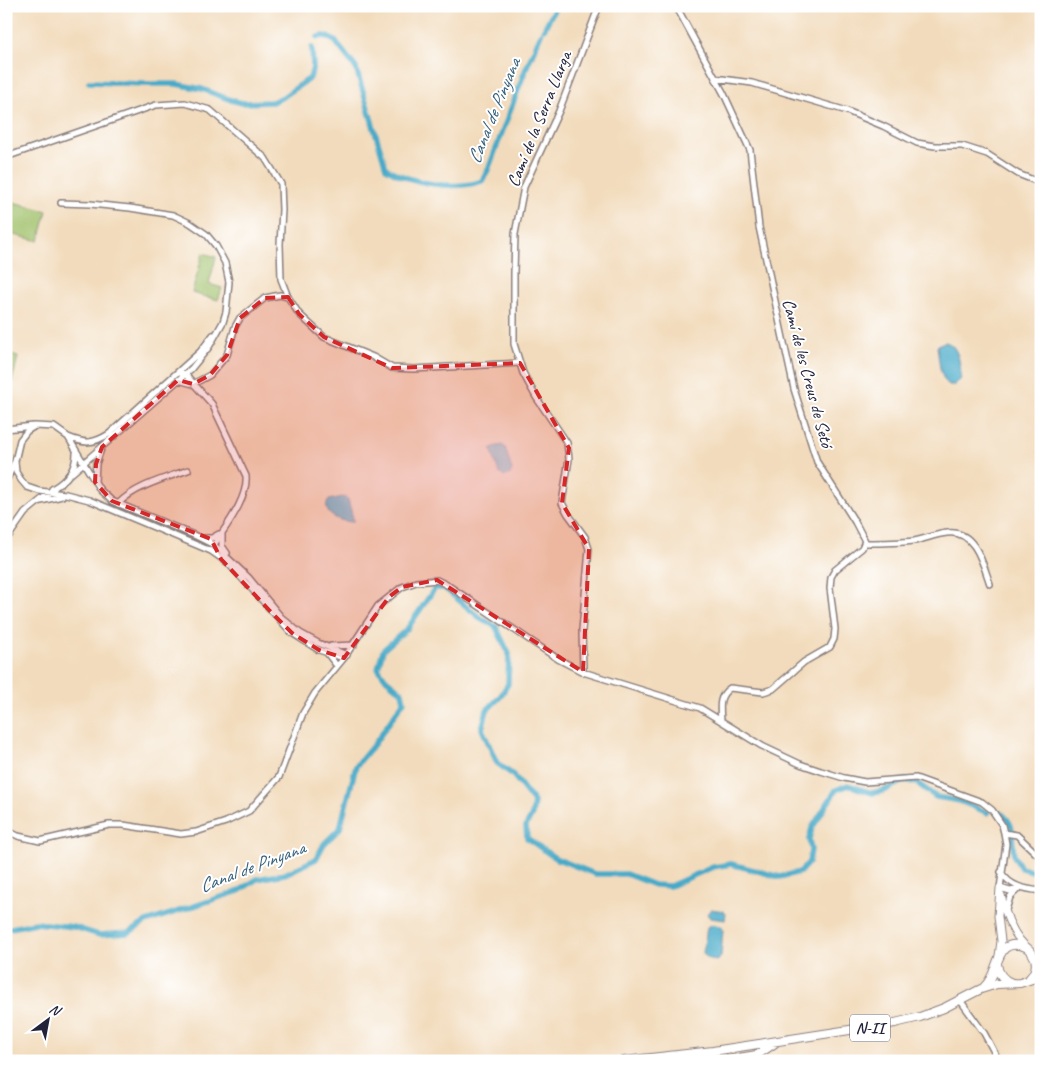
<svg xmlns="http://www.w3.org/2000/svg" width="1047" height="1067" font-family="Caveat,sans-serif">
	<style>
		.green { fill: #9fbf67; stroke: #607051 }
		.water { fill: #49aac8; stroke: #366682 }
		.lines { fill: none; stroke-linecap: round; stroke-linejoin: round }
		.canal { stroke: #49aac8; stroke-width: 5.5 }
		.street-casing { stroke: #8a7e7c; stroke-width: 8 }
		.secondary-casing { stroke: #8a7e7c; stroke-width: 9 }
		.primary-casing { stroke: #8a7e7c; stroke-width: 10 }
		.street { stroke: #fff; stroke-width: 5 }
		.secondary { stroke: #fff; stroke-width: 7 }
		.primary { stroke: #fff; stroke-width: 8 }
		.marked { fill: #d62828; fill-opacity: 0.2; stroke: #d62828; stroke-width: 4; stroke-dasharray: 10 6; stroke-linejoin: round }
		.labels { text-anchor: middle; dominant-baseline: central; stroke-width: 4; stroke-linejoin: round; paint-order: stroke }
		.shield { fill: #fff; stroke: #646476; stroke-width: 1 }
		.shield-label { font-size: 16px; font-weight: bold; fill: #22223b }
		.street-label { font-size: 18px; fill: #22223b; stroke: #fff }
		.water-label { font-size: 19px; font-style: italic; fill: #345f7a; stroke: #fff }
	</style>
	<rect width="100%" height="100%" fill="#fff"/>
	<filter id="ink" filterUnits="userSpaceOnUse"><feTurbulence type="fractalNoise" baseFrequency=".02" numOctaves="2"/><feDisplacementMap in="SourceGraphic" scale="10" xChannelSelector="R" yChannelSelector="G"/><feConvolveMatrix kernelMatrix="1 2 1 2 8 2 1 2 1" color-interpolation-filters="sRGB"/></filter>
	<filter id="wash" filterUnits="userSpaceOnUse"><feTurbulence type="fractalNoise" baseFrequency=".0096" numOctaves="4" result="noise"/><feDisplacementMap in="SourceGraphic" scale="20" xChannelSelector="R" yChannelSelector="G"/><feGaussianBlur stdDeviation="1.12" result="paint"/><feColorMatrix in="noise" values="0 0 0 0 0 0 0 0 0 0 0 0 0 0 0 0 0 1.4 0 .05"/><feComposite in="paint" operator="in"/></filter>
	<g filter="url(#wash)">
		<rect width="100%" height="100%" fill="#f2dbbc"/>
		<path class="green" d="M 13,202 L 47,211 L 39,241 L 6,233 Z
			M 203,253 L 216,257 L 209,284 L 222,288 L 218,300 L 192,293 Z
			M 6,354 L 18,357 L 11,385 L 6,384 Z"/>
		<path class="water" d="M 945,342 C 959,344 961,367 961,379 L 955,385 L 949,385 C 939,378 939,359 937,347 L 939,344 Z
			M 502,445 L 505,447 L 512,470 L 511,474 L 504,477 L 499,473 L 491,449 L 493,447 Z
			M 343,497 L 348,499 L 353,518 L 353,522 C 340,522 321,515 328,500 Z
			M 711,909 L 724,911 L 726,913 L 725,920 L 710,918 L 707,914 Z
			M 714,924 L 721,927 L 723,930 L 721,957 L 716,961 L 707,958 L 703,953 L 707,927 Z"/>
		<g class="lines">
			<path class="canal" d="M 544,29 L 556,6
				M 318,37 L 325,36 L 335,41 L 356,68 L 386,168 C 410,183 454,191 482,181 L 488,170 L 525,71 L 541,34
				M 89,82 L 144,84
				M 149,84 L 176,84 L 202,89 L 231,100 L 242,103 L 272,102 L 283,97 L 310,78 L 313,67 L 312,48
				M 997,812 C 1004,813 1012,824 1012,831
				M 1012,836 L 1014,856 L 1021,868 L 1041,873
				M 6,929 L 36,923 L 74,927 L 99,935 L 128,933 L 146,922 L 239,891 L 257,879 L 285,874 L 316,859 L 324,844 L 340,828 L 356,766 L 375,743 L 404,701 L 402,692 L 386,679 L 378,668 L 383,650 L 407,629 L 435,588 L 444,588 L 479,617 L 496,627 L 509,654 L 508,684 L 500,697 L 487,710 L 482,729 L 497,763 L 513,775 L 534,802 L 532,815 L 526,826 L 527,838 L 555,858 L 595,874 L 626,874 L 654,885 L 670,886 L 713,867 L 731,864 L 780,877 L 800,872 L 809,862 L 811,850 L 809,839 L 812,828 L 836,790 L 848,785 L 872,793 L 883,791 L 905,780 L 917,783 L 936,797 L 960,801 L 988,813"/>
		</g>
	</g>
	<g filter="url(#ink)">
		<g class="lines">
			<defs>
				<path id="street" d="M 676,6 L 724,94 L 750,150 L 759,227 L 794,389 L 817,462 L 855,522 L 865,541 L 862,548 L 835,570 L 831,577 L 830,588 L 835,629 L 834,639 L 830,647 L 804,662 L 773,689 L 763,692 L 730,688 C 718,696 720,707 721,720
					M 715,78 L 752,83 L 847,111 L 883,126 L 917,143 L 935,146 L 962,146 L 987,154 L 1018,174 L 1041,183
					M 6,157 L 156,105 L 185,103 L 210,110 L 265,158 L 281,184 L 282,210 L 280,244 L 281,279 L 288,297 L 299,314 L 324,337 L 373,357 L 392,368 L 414,369 L 520,363
					M 61,203 L 90,204 L 130,208 L 173,215 L 190,223 L 206,234 L 216,246 L 225,263 L 229,282 L 226,312 L 223,322 L 209,347 L 191,369 L 72,473
					M 200,352 L 213,335
					M 178,372 L 185,374 L 212,404 L 246,476 C 248,499 226,526 214,545
					M 178,380 L 193,384 L 210,375 L 227,355 L 235,327 L 240,318 L 265,298 L 280,295 L 288,297
					M 6,429 L 33,426
					M 68,437 C 85,444 93,444 109,434 L 201,351
					M 6,482 L 14,463
					M 95,482 L 96,464 L 101,449
					M 52,489 C 66,481 76,470 76,453
					M 41,501 L 62,496
					M 118,504 C 135,486 166,478 188,470
					M 222,533 L 222,546 L 227,553
					M 201,538 L 212,538 L 219,534
					M 6,540 L 25,513 L 54,489
					M 864,543 C 880,543 897,543 914,541 C 925,539 936,534 947,533 C 975,529 983,564 990,584
					M 331,646 L 354,645
					M 327,653 L 337,666
					M 344,658 L 319,650 L 292,633 L 228,563 L 211,551 L 89,500 L 66,494 L 39,491 L 27,487 L 21,480 L 16,472 L 15,461 L 20,440 L 27,431 L 35,426 L 54,427 L 68,437 L 100,490 L 112,501 L 196,536 L 214,545 L 249,578 L 281,617 L 300,633 L 318,643 L 347,655
					M 583,672 L 582,630 L 589,549 L 585,537 L 568,514 L 562,503 L 569,459 L 567,443 L 536,397 L 523,373 L 514,344 L 514,273 L 515,234 L 524,187 L 559,111 L 599,6
					M 6,830 L 18,836 L 40,841 L 109,825 L 123,825 L 181,834 L 196,832 L 226,822 L 249,811 L 279,777 L 303,713 L 315,693 L 344,658 L 378,606 L 402,587 L 416,582 L 437,580 L 449,586 L 558,659 L 583,672 L 700,708 L 762,746 L 800,764 L 821,771 L 844,778 L 865,782 L 916,778 L 982,802 L 992,810 L 1002,825 L 1004,833 L 1006,844 L 1000,888
					M 1004,833 L 1017,835 L 1041,858
					M 1001,872 C 1010,887 1025,889 1041,891
					M 1000,888 L 1010,891 L 1016,890
					M 1006,910 L 1010,897 L 1018,889
					M 960,1000 L 984,1033 L 999,1061"/>
				<path id="secondary" d="M 1001,895 C 1005,915 1012,933 1026,947
					M 999,956 L 1001,941 L 998,916 L 1000,888"/>
				<path id="primary" d="M 997,964 C 998,973 1003,980 1012,983
					M 984,987 C 1001,973 993,935 1026,947 C 1038,956 1039,969 1029,979
					M 624,1061 L 713,1051 L 895,1023 L 920,1017 L 944,1008 L 981,989 L 997,984 L 1020,983 L 1041,976
					M 721,1061 L 757,1055 L 775,1043"/>
			</defs>
			<use href="#street" class="street-casing"/>
			<use href="#secondary" class="secondary-casing"/>
			<use href="#primary" class="primary-casing"/>
			<use href="#street" class="street"/>
			<use href="#secondary" class="secondary"/>
			<use href="#primary" class="primary"/>
		</g>
	</g>
	<path class="marked" d="M 288,297 L 299,314 L 324,337 L 392,368 L 520,363 L 569,448 L 562,503 L 589,549 L 583,672 L 437,580 L 402,587 L 389,597 L 344,658 L 319,650 L 292,633 L 270,611 L 221,559 L 211,539 L 112,501 L 95,482 L 96,464 L 102,447 L 178,380 L 193,384 L 210,375 L 227,355 L 240,318 L 265,298 Z"/>
	<g class="labels">
		<rect class="shield" x="850" y="1014.5" width="40" height="27" rx="4"/>
		<g class="shield-label">
			<text x="870" y="1028">N-II</text>
		</g>
		<g class="street-label">
			<text transform="translate(539 119) rotate(-68)">Camí de la Serra Llarga</text>
			<text transform="translate(808 373) rotate(75)">Camí de les Creus de Setó</text>
		</g>
		<g class="water-label">
			<text transform="translate(494 111) rotate(-68)">Canal de Pinyana</text>
			<text transform="translate(252 867) rotate(-21)">Canal de Pinyana</text>
		</g>
	</g>
	<rect width="1047" height="1067" fill="none" stroke="#fff" stroke-width="25"/>
	<g transform="translate(48 1020) rotate(32)" stroke="#ffffff" stroke-width="4" paint-order="stroke">
	<path d="M0-4L9 19L0 12L-9 19Z" fill="#22223b"/>
	<text y="-8" font-size="14" font-weight="bold" text-anchor="middle" fill="#22223b">N</text>
	</g>
</svg>
